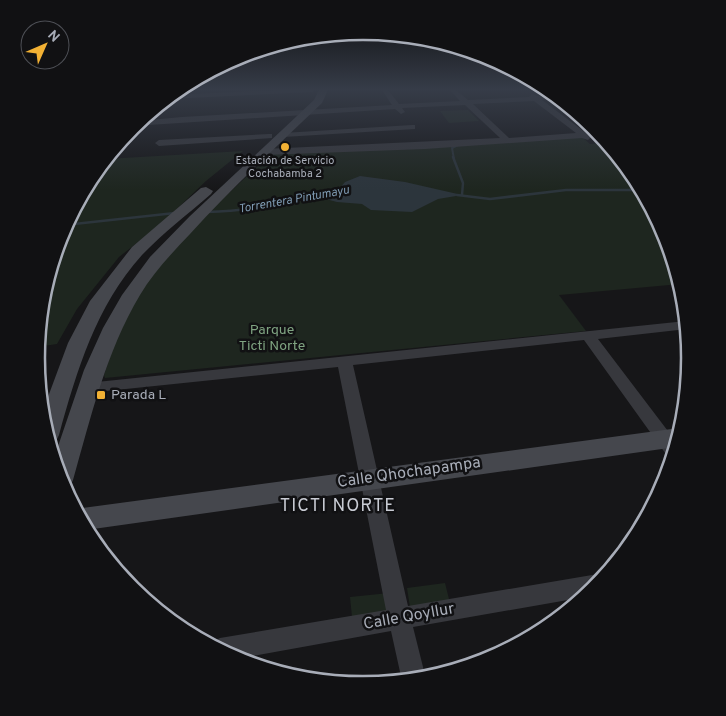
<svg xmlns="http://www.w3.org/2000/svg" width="726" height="716" font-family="Overpass,sans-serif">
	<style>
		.green { fill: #1e261f }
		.water { fill: #2c353c }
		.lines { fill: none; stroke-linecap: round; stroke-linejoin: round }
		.stream-far1 { stroke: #2c353c; stroke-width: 2 }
		.stream { stroke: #2c353c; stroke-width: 2.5 }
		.street { fill: #37383d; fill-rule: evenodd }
		.secondary { fill: #45474d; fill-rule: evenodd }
		.poi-dot { fill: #f2b134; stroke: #111113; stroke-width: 2 }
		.labels { text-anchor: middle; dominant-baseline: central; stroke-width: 5; stroke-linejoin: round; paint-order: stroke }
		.far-poi-label { font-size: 11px; fill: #a8adb8; stroke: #111113 }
		.far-water-label { font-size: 12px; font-style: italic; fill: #7f9bb3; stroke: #111113 }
		.park-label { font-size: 14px; fill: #7fa381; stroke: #111113 }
		.poi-label { font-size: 14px; fill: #a8adb8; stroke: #111113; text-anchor: start }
		.near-street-label { font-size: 16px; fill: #a8adb8; stroke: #111113 }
		.near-neighbourhood-label { font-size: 18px; letter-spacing: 1px; fill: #c9ccd4; stroke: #111113 }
		.rim { fill: none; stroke: #a8adb8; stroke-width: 2.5 }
	</style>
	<rect width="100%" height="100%" fill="#161618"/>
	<path class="green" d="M 468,110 L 479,121 L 449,123 L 440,111 Z
		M 582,137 L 590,144 L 607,143 L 635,177 L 665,233 L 680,284 L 559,295 L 586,331 L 105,378 L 104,375 C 111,355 117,333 127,314 C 161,250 219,203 271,154 Z
		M 243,151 L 206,181 L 161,224 L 119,257 L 77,309 L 57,344 L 37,347 C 39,330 39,311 43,294 C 53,246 75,197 106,159 Z
		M 445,583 L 450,603 L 410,607 L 407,588 Z
		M 389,593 L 392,613 L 352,617 L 350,597 Z"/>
	<path class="water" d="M 360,176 L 405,182 L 462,195 L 438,199 L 412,212 L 371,210 L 362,204 L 337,202 L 322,198 L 316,193 L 339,189 L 345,182 Z"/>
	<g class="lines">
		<path class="stream-far1" d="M 454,159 L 452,148 L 458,145"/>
		<path class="stream" d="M 453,157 L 463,183 L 462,195
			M 457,195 L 490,199 L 566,190 L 642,190
			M 207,212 C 247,211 284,204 323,194
			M 65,225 L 175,213"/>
		<path class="street" d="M 280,90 L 315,90 L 312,92 L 167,99 L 171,95 Z
			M 382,90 L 388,90 L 399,104 L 460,101 L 450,90 L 456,90 L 468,100 L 529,97 L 532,94 L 537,96 L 555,95 L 560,99 L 542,100 L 586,133 L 598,132 L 602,136 L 591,137 L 588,140 L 582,138 L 425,149 L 264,155 L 260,152 L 264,149 L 500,138 L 465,105 L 402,108 L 405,112 L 401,114 L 395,109 L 133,126 L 139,121 L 182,117 L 392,105 ZM 534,101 L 576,133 L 509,138 L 473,104 Z
			M 412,125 L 415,125 L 415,129 L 283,137 L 279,135 L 283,133 Z
			M 269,134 L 272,134 L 272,138 L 159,146 L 155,143 L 159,140 Z
			M 686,321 L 687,329 L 598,339 L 677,443 L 672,458 L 668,457 L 584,340 L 353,365 L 408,606 L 598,574 L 605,576 L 585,597 L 413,627 L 426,679 L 402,681 L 391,631 L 236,659 L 210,645 L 212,642 L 220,638 L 386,610 L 338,367 L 87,393 L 81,392 L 79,388 L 81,384 L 87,383 Z"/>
		<path class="secondary" d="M 319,90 L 328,90 L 322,103 C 277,146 232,188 190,234 C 172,253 153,273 140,295 C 106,352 91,417 73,480 L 69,488 L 64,489 L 54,458 L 84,370 L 103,328 L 122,295 L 150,257 L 190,216 L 314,100 Z
			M 206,187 L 213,191 L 211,194 C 188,214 163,233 142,255 C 96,306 77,370 59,435 L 56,441 L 49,443 L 42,413 L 68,343 L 90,301 L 132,247 L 201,188 Z
			M 679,428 L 681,429 L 676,447 L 86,530 L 75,509 Z"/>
	</g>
	<linearGradient id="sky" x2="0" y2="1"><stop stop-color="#0c0c0d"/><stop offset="0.47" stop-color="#363c48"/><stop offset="1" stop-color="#363c48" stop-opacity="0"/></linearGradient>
	<rect width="726" height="190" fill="url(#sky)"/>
	<g class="poi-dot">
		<circle cx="285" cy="147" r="5"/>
		<rect x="96" y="390" width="10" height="10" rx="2.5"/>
	</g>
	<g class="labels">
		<g class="far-poi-label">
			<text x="285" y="161">Estación de Servicio<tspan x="285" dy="13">Cochabamba 2</tspan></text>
		</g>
		<g class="far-water-label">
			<text transform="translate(294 200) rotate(-10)">Torrentera Pintumayu</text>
		</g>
		<g class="park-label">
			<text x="272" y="330">Parque<tspan x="272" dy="16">Ticti Norte</tspan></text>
		</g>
		<g class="poi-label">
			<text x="111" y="395">Parada L</text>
		</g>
		<g class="near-street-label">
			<text transform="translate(409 473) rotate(-8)">Calle Qhochapampa</text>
			<text transform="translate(409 617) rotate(-10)">Calle Qoyllur</text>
		</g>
		<g class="near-neighbourhood-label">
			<text x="338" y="506">TICTI NORTE</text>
		</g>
	</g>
	<path d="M0 0H726V716H0ZM45 358a318 318 0 1 1 636 0a318 318 0 1 1-636 0Z" fill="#111113" fill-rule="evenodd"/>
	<path class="rim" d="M45 358a318 318 0 1 1 636 0a318 318 0 1 1-636 0Z"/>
	<g transform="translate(45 45) rotate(45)"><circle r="24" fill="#111113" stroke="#4d4f55"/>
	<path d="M0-4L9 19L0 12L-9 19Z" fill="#f2b134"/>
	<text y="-8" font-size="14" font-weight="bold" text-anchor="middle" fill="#a8adb8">N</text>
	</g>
</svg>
